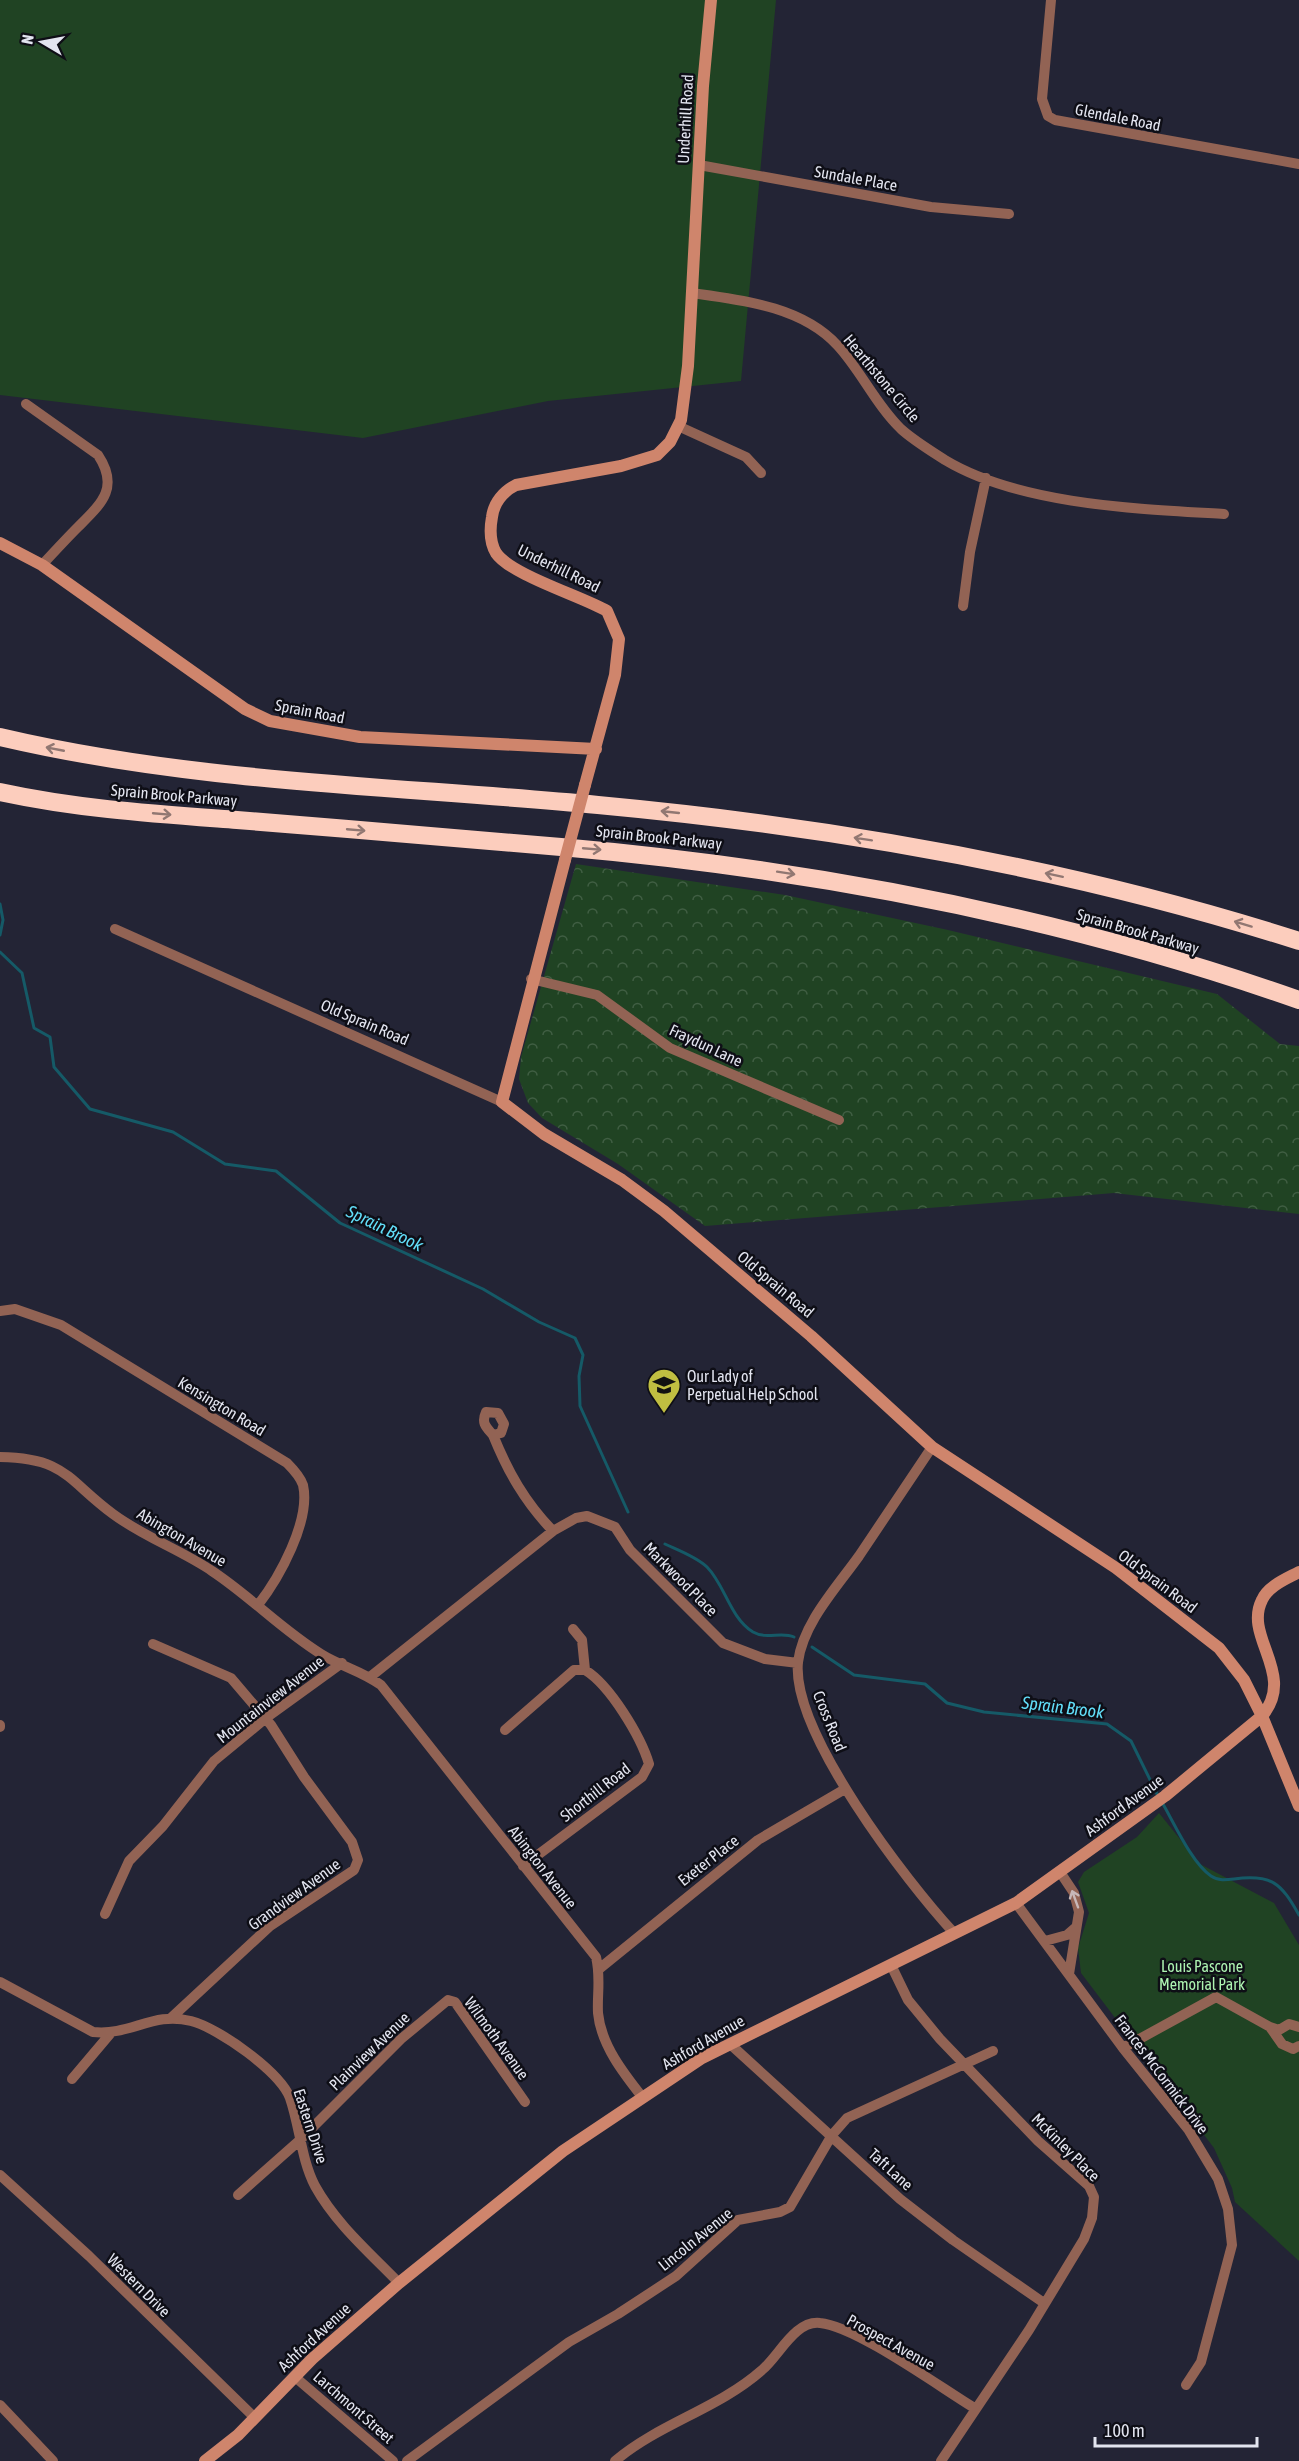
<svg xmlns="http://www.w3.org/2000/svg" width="1299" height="2461" font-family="'Asap Condensed',sans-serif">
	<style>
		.green { fill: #204323 }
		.forest { fill: url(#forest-crowns) }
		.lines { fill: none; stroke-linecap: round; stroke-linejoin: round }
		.stream { stroke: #155a67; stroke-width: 3 }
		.street { stroke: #926354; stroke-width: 10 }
		.secondary { stroke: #cf856c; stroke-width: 12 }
		.highway { stroke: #fccdbd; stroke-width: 18 }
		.secondary-bridge { stroke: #cf856c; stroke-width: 12 }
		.oneway { stroke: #917772 }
		.oneway2 { stroke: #c7b8b9 }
		.labels { text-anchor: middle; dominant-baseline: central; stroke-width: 5; stroke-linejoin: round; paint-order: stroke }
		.street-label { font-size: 16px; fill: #e3e5f0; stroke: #0e0e16 }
		.poi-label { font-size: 16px; fill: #e3e5f0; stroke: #0e0e16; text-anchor: start }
		.park-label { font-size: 16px; fill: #adf4b1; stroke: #0e0e16 }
		.water-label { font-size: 18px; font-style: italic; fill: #62def9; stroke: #0e0e16 }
	</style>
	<defs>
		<pattern id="forest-crowns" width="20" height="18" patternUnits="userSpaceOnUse" patternTransform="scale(1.5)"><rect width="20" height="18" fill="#204323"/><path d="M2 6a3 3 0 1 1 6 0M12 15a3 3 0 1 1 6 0" fill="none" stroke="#405e43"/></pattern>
	</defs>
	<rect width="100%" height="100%" fill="#232435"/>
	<path class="green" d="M 0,0 L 776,0 L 741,381 L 548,401 L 363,438 L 0,395 Z
		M 1159,1813 L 1200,1864 L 1274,1903 L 1299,1945 L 1299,2261 L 1235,2202 L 1232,2188 L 1214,2148 L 1081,1973 L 1078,1948 L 1089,1913 L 1078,1882 L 1084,1872 L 1137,1837 Z"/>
	<path class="forest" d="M 576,864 L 785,895 L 948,930 L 1217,994 L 1280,1044 L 1299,1046 L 1299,1214 L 1114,1193 L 705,1226 L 618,1164 L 542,1118 L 528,1103 L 519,1079 L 521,1057 Z"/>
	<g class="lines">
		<path class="stream" d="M 0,904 L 3,920 L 0,935
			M 0,952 L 22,973 L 34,1028 L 50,1037 L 54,1067 L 90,1109 L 173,1132 L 225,1164 L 276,1171 L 340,1223 L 483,1289 L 539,1322 L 575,1338 L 583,1355 L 579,1376 L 580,1406 L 628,1512
			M 665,1544 C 678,1550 697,1557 707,1567 C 725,1585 730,1618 753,1632 C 767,1640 781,1631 794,1637
			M 812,1647 L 854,1675 L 925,1684 L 947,1703 L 984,1712 L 1107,1724 L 1131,1741 L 1159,1798
			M 1163,1804 C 1175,1825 1192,1863 1211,1876 C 1218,1881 1226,1880 1234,1879 C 1272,1874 1281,1883 1299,1915"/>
		<path class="street" d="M 1051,0 L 1042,99 L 1048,116 L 1055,120 L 1299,164
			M 699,165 L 931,207 L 1009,214
			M 691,293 C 741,300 802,306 838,346 C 861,371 876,405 901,429 C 913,440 931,451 945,460 C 1020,505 1138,509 1224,514
			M 26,404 L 98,455 C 120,488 101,504 78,527 C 66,539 54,552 42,565
			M 678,426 L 746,457 L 761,473
			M 963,606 L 970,552 L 986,478
			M 115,929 L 502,1102
			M 531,979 L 597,995 L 670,1048 L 839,1120
			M 0,1311 L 15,1309 L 61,1325 L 287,1463 C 293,1469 300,1476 303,1485 C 311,1521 279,1578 258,1605
			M 486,1412 L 498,1413 L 504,1424 L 501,1433 L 493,1435 C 486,1427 481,1423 486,1412 Z
			M 493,1435 C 508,1472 525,1502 553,1531
			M 932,1447 C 908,1483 883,1520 859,1556 C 837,1587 803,1623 798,1662 C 791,1732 907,1882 954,1933
			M 0,1457 C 66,1458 67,1480 113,1514 C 144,1537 181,1550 212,1571 C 250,1596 282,1630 321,1654 C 340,1666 362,1671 381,1685 L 596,1957 C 601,1977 597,1994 598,2013 C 601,2045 624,2074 643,2098
			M 573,1629 L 582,1640 L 585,1670
			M 153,1644 L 231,1678 L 271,1725 L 304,1777 L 352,1842 L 358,1860 L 354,1870 L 270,1926 L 171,2018
			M 370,1677 L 553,1531 L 576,1518 L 587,1516 L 615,1527 L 630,1550 L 723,1643 L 765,1659 L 798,1663
			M 0,1725 L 0,1727
			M 505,1730 L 574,1670 L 585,1670 C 610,1685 641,1737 649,1764 L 642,1777 L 523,1866
			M 1060,1872 L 1074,1893 L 1079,1912 L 1069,1974
			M 1016,1903 L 1123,2048 L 1188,2129 L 1218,2179 L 1228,2209 L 1232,2245 L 1201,2362 L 1186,2385
			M 105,1914 L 129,1861 L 163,1826 L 214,1761 L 266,1718 L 342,1663
			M 1045,1941 L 1067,1935 L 1075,1928
			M 891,1965 L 908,2000 L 940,2039 L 1038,2141 L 1089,2186 L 1094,2197 L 1092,2218 L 1084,2239 L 1029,2330 L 941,2461
			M 599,1969 L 758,1840 L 845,1789
			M 0,1982 L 93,2032 C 131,2036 153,2011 191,2021 C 219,2028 280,2072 290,2098 C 300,2127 301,2159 315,2186 C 336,2224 370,2253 399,2283
			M 1299,2027 L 1289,2024 L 1279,2030 L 1270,2027 L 1282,2044 L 1293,2049 L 1299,2046
			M 730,2044 L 900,2199 L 953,2240 L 1044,2303
			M 1123,2048 L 1216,1997 L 1270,2027
			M 72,2079 L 110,2034
			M 0,2175 L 89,2256 L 255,2418
			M 238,2195 L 300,2140 L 401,2039 L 448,2000 L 455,2002 L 525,2102
			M 295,2377 L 393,2461
			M 0,2405 L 53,2461
			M 407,2461 L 569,2342 L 618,2314 L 676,2276 L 738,2220 L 780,2212 L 790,2207 L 832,2135 L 847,2118 L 993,2051
			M 615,2461 C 660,2423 718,2409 762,2370 C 779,2356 795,2320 820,2323 C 856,2326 941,2388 976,2409"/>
		<path class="secondary" d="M 0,543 L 42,565 L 245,709 L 270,721 L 360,737 L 596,749
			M 585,785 L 615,675 L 619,639 L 607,611 C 581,596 511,575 496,553 C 490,543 490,528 492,517 C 494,502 504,491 516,485 L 621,466 L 657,455 L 670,442 L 681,420 L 688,366 L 703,86 L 711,0
			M 565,860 L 502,1102 L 544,1134 L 622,1180 L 664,1211 L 811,1336 L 932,1447 L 1116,1568 L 1219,1648 L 1244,1680 L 1262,1716 L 1299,1806
			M 205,2461 L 238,2435 L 312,2359 L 399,2283 L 563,2151 L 702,2058 L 1016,1903 L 1165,1796 L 1262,1716 C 1297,1674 1243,1637 1262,1600 C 1268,1586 1286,1579 1299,1572"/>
		<path class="highway" d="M 0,737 C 196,783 399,786 598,805 C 835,827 1072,868 1299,941
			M 0,792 C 78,809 158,814 237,820 C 345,829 453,837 561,847 C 811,869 1061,916 1299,1000"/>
		<path class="secondary-bridge" d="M 565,860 L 585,785"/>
	</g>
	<defs><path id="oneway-shaft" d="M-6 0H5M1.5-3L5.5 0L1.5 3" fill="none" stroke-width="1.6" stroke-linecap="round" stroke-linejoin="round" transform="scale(1.5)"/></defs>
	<g class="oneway">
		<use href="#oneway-shaft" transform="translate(55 749) rotate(-169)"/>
		<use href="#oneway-shaft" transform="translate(670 812) rotate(-174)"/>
		<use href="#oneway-shaft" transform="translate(162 814) rotate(5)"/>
		<use href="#oneway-shaft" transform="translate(356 830) rotate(5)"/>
		<use href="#oneway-shaft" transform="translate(863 839) rotate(-171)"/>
		<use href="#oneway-shaft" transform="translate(592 849) rotate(5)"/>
		<use href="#oneway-shaft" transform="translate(786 873) rotate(9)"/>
		<use href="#oneway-shaft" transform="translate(1054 875) rotate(-168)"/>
		<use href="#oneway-shaft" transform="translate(1243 924) rotate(-163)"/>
	</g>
	<use class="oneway2" href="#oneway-shaft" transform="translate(1075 1899) rotate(-110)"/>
	<defs>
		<symbol id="school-pin" viewBox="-11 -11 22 30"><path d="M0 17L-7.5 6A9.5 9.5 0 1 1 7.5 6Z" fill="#c0be41" stroke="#0e0e16"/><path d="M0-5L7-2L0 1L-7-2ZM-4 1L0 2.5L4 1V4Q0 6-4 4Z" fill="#111"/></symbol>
	</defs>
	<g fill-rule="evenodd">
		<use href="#school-pin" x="645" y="1366" width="38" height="52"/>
	</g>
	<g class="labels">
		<g class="street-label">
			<text transform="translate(1118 117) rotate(11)">Glendale Road</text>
			<text transform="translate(685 119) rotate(-87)">Underhill Road</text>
			<text transform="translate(856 178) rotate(10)">Sundale Place</text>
			<text transform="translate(882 378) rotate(50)">Hearthstone Circle</text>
			<text transform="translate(559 568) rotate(26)">Underhill Road</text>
			<text transform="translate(310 711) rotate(11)">Sprain Road</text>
			<text transform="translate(174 795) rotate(5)">Sprain Brook Parkway</text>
			<text transform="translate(659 837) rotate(6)">Sprain Brook Parkway</text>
			<text transform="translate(1138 931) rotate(16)">Sprain Brook Parkway</text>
			<text transform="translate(365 1022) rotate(23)">Old Sprain Road</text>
			<text transform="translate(706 1045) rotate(25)">Fraydun Lane</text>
			<text transform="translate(776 1284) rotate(40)">Old Sprain Road</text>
			<text transform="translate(222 1406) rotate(31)">Kensington Road</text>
			<text transform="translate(182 1537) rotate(30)">Abington Avenue</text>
			<text transform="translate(681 1579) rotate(45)">Markwood Place</text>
			<text transform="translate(1158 1581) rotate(37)">Old Sprain Road</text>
			<text transform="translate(270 1699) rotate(-38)">Mountainview Avenue</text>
			<text transform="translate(830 1721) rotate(68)">Cross Road</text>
			<text transform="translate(595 1792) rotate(-38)">Shorthill Road</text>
			<text transform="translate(1124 1805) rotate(-36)">Ashford Avenue</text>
			<text transform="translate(708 1860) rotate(-38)">Exeter Place</text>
			<text transform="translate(543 1867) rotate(52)">Abington Avenue</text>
			<text transform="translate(294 1894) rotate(-36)">Grandview Avenue</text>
			<text transform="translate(497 2038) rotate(54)">Wilmoth Avenue</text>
			<text transform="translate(703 2042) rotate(-30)">Ashford Avenue</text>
			<text transform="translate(369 2051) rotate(-44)">Plainview Avenue</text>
			<text transform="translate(1162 2074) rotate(53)">Frances McCormick Drive</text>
			<text transform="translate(311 2126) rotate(72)">Eastern Drive</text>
			<text transform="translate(1066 2147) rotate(45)">McKinley Place</text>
			<text transform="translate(891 2169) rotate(42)">Taft Lane</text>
			<text transform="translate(695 2239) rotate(-39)">Lincoln Avenue</text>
			<text transform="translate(139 2285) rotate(45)">Western Drive</text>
			<text transform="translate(314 2337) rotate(-43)">Ashford Avenue</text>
			<text transform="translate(891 2342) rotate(29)">Prospect Avenue</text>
			<text transform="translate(354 2407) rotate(41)">Larchmont Street</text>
		</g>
		<g class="poi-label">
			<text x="687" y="1376">Our Lady of<tspan x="687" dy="18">Perpetual Help School</tspan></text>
		</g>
		<g class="park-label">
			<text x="1202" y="1966">Louis Pascone<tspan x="1202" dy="18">Memorial Park</tspan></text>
		</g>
		<g class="water-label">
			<text transform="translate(385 1228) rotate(26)">Sprain Brook</text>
			<text transform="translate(1063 1707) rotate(7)">Sprain Brook</text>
		</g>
	</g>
	<g transform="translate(42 42) rotate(280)" stroke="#0e0e16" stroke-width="4.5" paint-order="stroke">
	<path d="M0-4.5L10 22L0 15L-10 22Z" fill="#e3e5f0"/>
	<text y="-9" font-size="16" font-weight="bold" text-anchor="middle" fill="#e3e5f0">N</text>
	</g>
	<path d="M1095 2437v9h162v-9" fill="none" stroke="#e3e5f0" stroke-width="3"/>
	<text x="1104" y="2437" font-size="18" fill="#e3e5f0" stroke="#0e0e16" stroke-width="4.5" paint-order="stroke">100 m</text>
</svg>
